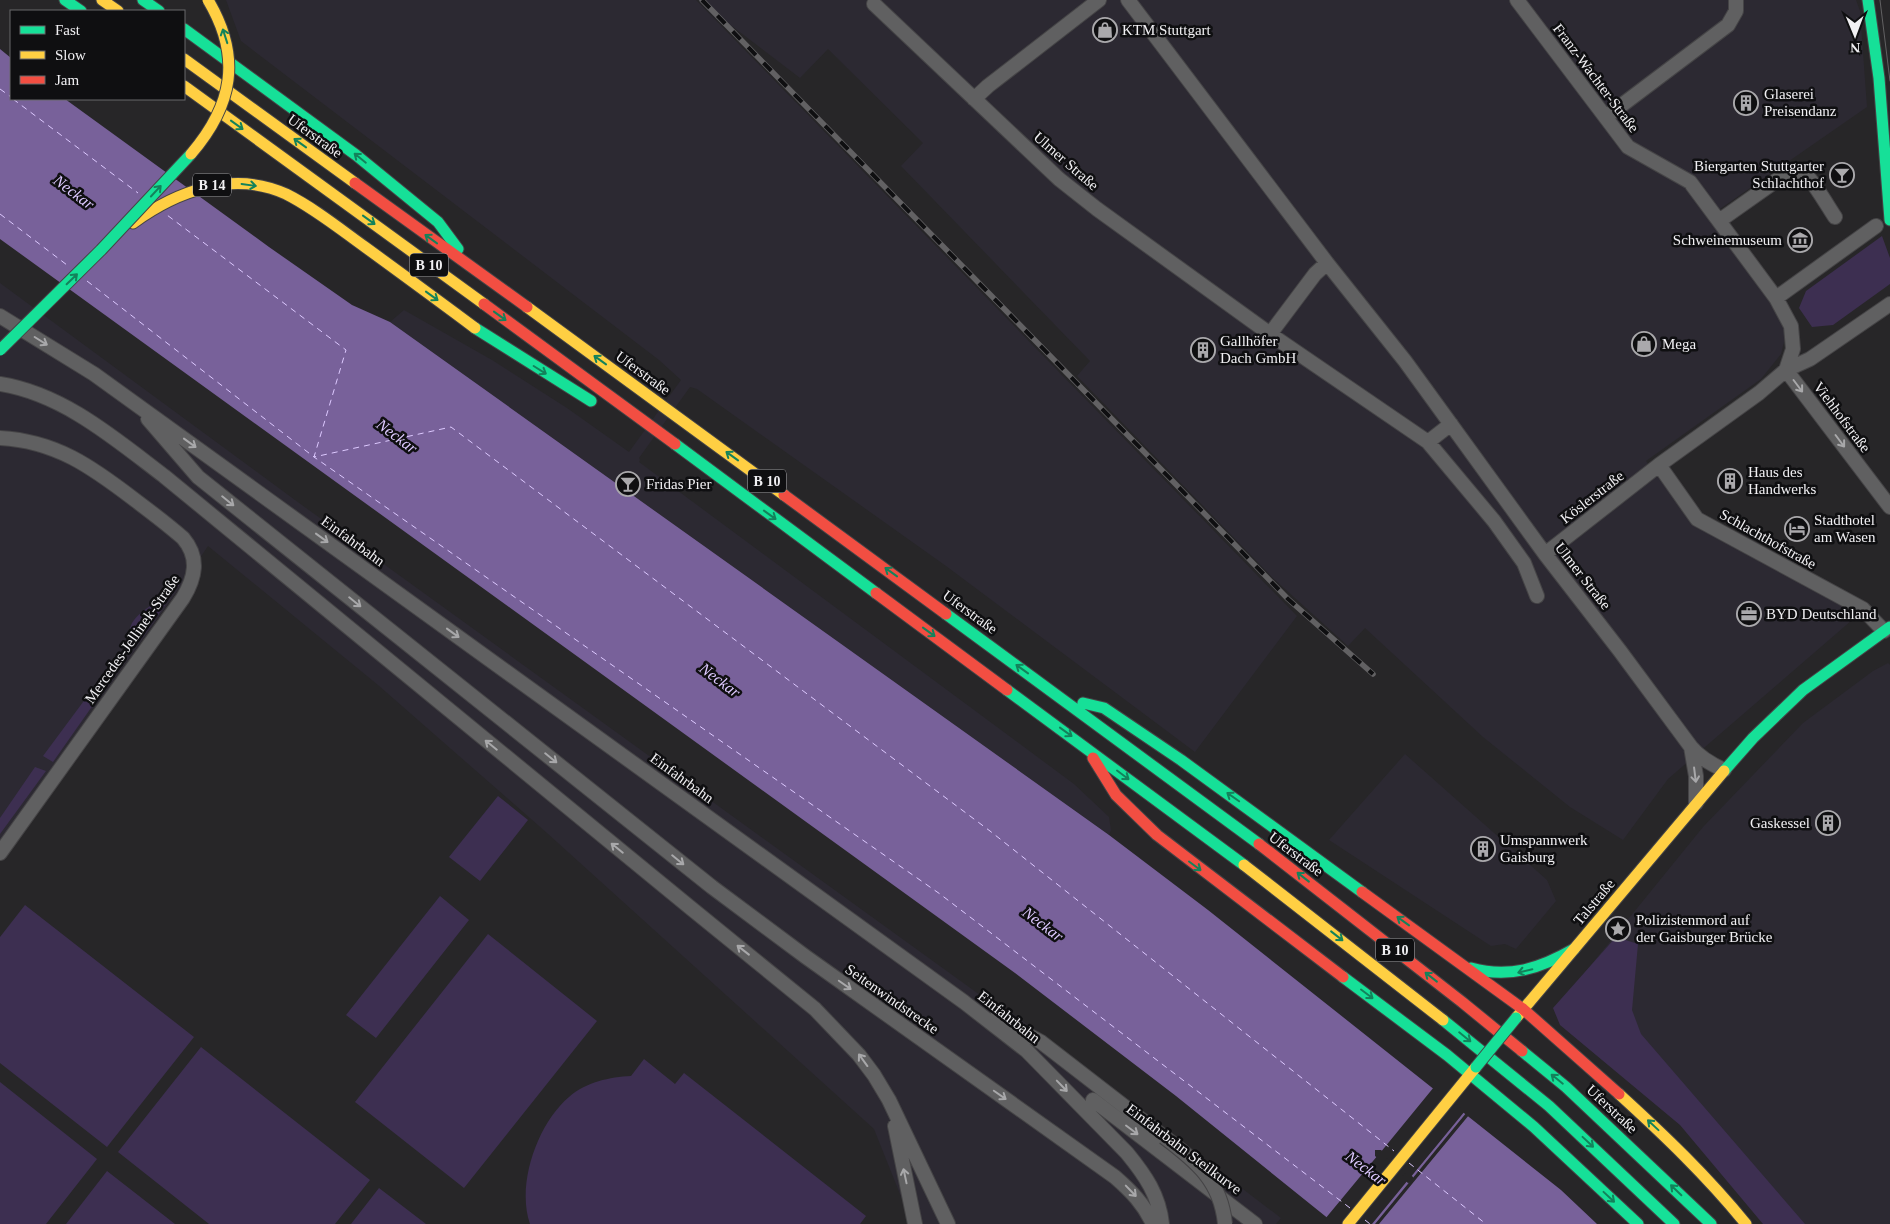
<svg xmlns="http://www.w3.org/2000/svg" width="1890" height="1224" font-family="'Times New Roman',serif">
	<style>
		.built { fill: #2c2932 }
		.green { fill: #3d2f51 }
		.water { fill: #78619a; fill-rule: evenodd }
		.pier { fill: #272628 }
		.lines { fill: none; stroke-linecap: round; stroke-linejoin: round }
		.ferry { stroke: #ddc9ff; stroke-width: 1; stroke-dasharray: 6 5; stroke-linecap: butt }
		.street-casing { stroke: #454446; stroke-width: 16 }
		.fast-casing { stroke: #454446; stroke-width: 13 }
		.slow-casing { stroke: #454446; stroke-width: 13 }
		.jam-casing { stroke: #454446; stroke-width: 13 }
		.street { stroke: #606061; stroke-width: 14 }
		.fast { stroke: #16e098; stroke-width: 11 }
		.slow { stroke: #ffcf43; stroke-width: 11 }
		.jam { stroke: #f24e42; stroke-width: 11 }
		.tram { stroke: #626163; stroke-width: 1 }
		.rail-casing { stroke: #626163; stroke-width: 5.5 }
		.rail { stroke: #0f0f11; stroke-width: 4; stroke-dasharray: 11; stroke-linecap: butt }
		.street-bridge-casing { stroke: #454446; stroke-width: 16; stroke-linecap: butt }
		.fast-bridge-casing { stroke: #454446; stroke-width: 13; stroke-linecap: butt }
		.slow-bridge-casing { stroke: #454446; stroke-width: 13; stroke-linecap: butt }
		.street-bridge { stroke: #606061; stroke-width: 14 }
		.fast-bridge { stroke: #16e098; stroke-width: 11 }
		.slow-bridge { stroke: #ffcf43; stroke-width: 11 }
		.oneway { stroke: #13825b }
		.oneway2 { stroke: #a8a8aa }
		.labels { text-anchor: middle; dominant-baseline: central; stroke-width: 5; stroke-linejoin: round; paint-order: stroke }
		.shield { fill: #0f0f11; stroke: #adacaf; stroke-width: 1 }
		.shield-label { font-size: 14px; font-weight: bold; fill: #f1f0f3 }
		.poi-label { font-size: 15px; fill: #f1f0f3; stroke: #0f0f11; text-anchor: start }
		.street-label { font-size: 15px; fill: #f1f0f3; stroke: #0f0f11 }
		.water-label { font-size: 16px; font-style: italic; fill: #ddc9ff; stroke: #0f0f11 }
	</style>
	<rect width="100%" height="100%" fill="#272628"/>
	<path class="built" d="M 226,0 L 696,0 L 1297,616 L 1195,752 L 946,566 L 697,389 L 690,387 L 639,458 L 640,460 L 639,462 L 1074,784 L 1109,817 L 1111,830 L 1109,835 L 390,322 L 404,310 L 492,360 L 567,408 L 629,452 L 681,380 L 659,360 L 241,41 Z
		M 698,0 L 1856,0 L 1860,11 L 1867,107 L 1717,211 L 1792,311 L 1781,354 L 1761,379 L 1646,461 L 1694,526 L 1859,614 L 1668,779 L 1623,840 L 1570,807 L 1483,737 L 1365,628 L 1348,646 L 1274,579 L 1077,376 L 1090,361 L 901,166 L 923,143 L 828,49 L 800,78 L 720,17 L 717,20 Z
		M 0,283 L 295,500 L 980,995 L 1003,1006 L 1281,1218 L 1276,1224 L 907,1224 L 904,1204 L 874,1129 L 547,833 L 378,685 L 208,546 L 181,586 L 0,841 Z
		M 1888,663 L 1890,665 L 1890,1224 L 1769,1224 L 1680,1121 L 1556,1008 L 1703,827 L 1803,723 L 1873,671 Z
		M 1405,754 L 1547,880 L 1556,901 L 1516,949 L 1505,944 L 1491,946 L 1329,840 Z"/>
	<path class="green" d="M 1882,236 L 1890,258 L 1890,284 L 1833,325 L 1812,327 L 1799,308 L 1806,291 Z
		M 177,583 L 179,585 L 176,589 L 141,640 L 134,639 L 130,630 C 131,612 166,600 177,583 Z
		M 109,667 L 112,678 L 53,762 L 43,756 Z
		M 35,767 L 46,771 L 0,834 L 0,818 Z
		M 498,796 L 528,820 L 480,881 L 449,857 Z
		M 440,896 L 469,920 L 376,1038 L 346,1015 Z
		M 25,905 L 194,1037 L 107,1147 L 0,1063 L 0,937 Z
		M 488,934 L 597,1021 L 464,1188 L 355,1102 Z
		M 1616,937 L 1638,944 L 1632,1010 L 1641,1034 L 1805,1224 L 1763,1224 L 1680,1125 L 1560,1025 L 1553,1008 Z
		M 201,1047 L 370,1180 L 335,1224 L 209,1224 L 118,1152 Z
		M 644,1059 L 675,1084 L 684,1073 L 866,1216 L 860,1224 L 530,1224 C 516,1184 538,1123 569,1097 C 586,1082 610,1077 631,1076 Z
		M 0,1082 L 97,1159 L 46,1224 L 0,1224 Z
		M 107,1171 L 175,1224 L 66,1224 Z
		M 379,1188 L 426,1224 L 351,1224 Z"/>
	<path class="water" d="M 0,49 L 11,58 L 11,99 L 65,99 L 269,247 L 352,305 L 390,322 L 1109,835 L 1208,910 L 1561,1190 L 1597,1224 L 1335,1224 L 1176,1096 L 1015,973 L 0,239 ZM 1375,1150 L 1381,1150 L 1413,1177 L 1413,1182 L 1408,1183 L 1375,1156 Z"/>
	<path class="pier" d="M 1434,1087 L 1465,1111 L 1410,1178 L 1380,1153 Z
		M 1467,1112 L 1469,1115 L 1379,1224 L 1375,1224 Z
		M 1378,1155 L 1408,1180 L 1372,1224 L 1331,1224 L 1325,1219 Z"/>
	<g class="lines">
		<path class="ferry" d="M 0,89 L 11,97
			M 13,99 L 138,193
			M 0,214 L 67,265
			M 87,281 L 314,457 L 346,350 L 167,215
			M 1409,1163 L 1486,1224
			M 1350,1208 L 940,894 L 314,457 L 451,427 L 990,831 L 1394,1151
			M 1365,1220 L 1370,1224"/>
		<defs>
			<path id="street" d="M 1128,0 L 1327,263 L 1405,361 L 1545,554 L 1620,651 L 1691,747 C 1700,758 1711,764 1724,770
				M 1517,0 L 1628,147 L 1690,182 L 1776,298 L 1791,326 L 1793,349 L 1786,370
				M 874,4 L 1059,179 L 1097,209 L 1270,334 L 1428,442 L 1494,521 L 1524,563 L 1537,596
				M 974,99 L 988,86 L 1099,0
				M 1606,117 L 1728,25 L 1736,11 L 1736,0
				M 1719,221 L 1784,175 C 1791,172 1800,171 1807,176 C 1813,181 1829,208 1835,217
				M 1776,298 L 1876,226
				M 0,316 L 94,374 L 964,1002 L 1027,1051 L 1127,1153 C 1145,1175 1159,1195 1162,1224
				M 1270,334 L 1315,274 L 1327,263
				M 1786,370 L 1890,507
				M 0,384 C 63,394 114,438 164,476 L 692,909 L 815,1009 L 859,1055 L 874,1075 L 889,1100 L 948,1224
				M 148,419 L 198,477 L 712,887 L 806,957 L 1115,1177 C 1131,1191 1144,1204 1153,1224
				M 0,438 C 56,441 92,467 135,500 C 151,512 168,525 183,538 C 200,558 195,578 183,598 L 0,853
				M 1428,442 L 1451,424
				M 1659,465 L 1697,519 L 1863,609 L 1884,631
				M 1545,554 L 1659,465 L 1759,393 L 1786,370 L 1810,359 L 1890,304
				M 1691,747 L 1696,776 L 1696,803
				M 996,1018 L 1041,1042 L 1164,1137
				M 1093,1100 L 1255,1224
				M 895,1126 L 915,1224"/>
			<path id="fast" d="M 65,0 L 81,11
				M 143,0 L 159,11
				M 1868,0 L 1879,78 L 1890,220
				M 184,29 L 356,155 L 438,222 L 458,249
				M 475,328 L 591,401
				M 675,444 L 876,593
				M 946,614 L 1259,844
				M 1007,690 L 1244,865
				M 1083,703 L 1104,708 L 1181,760 L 1362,892
				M 1724,771 L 1753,738 L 1803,690 L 1890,627
				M 1471,968 C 1509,979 1541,968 1574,949
				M 1343,977 L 1447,1055 L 1534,1127 L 1638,1224
				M 1443,1020 L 1549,1106 L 1674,1224
				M 1522,1051 L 1566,1087 L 1711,1224"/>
			<path id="slow" d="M 102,0 L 118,11
				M 184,59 L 355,183
				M 184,86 L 484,304
				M 133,223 C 177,191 233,170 286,194 C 314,208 340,229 365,247 C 402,274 439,301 475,328
				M 527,307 L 784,495
				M 1244,865 L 1443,1020
				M 1516,1018 L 1724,771
				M 1619,1094 C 1664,1135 1707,1176 1746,1224
				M 1348,1224 L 1476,1067"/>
			<path id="jam" d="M 355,183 L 527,307
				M 484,304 L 675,444
				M 784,495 L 946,614
				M 876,593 L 1007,690
				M 1093,758 L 1116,795 L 1157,835 L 1343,977
				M 1259,844 L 1462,1002 L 1522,1051
				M 1362,892 L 1523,1009 L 1619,1094"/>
		</defs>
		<use href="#street" class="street-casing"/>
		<use href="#fast" class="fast-casing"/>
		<use href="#slow" class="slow-casing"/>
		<use href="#jam" class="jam-casing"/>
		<use href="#street" class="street"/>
		<use href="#fast" class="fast"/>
		<use href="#slow" class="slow"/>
		<use href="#jam" class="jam"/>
		<path class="tram" d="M 1880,0 L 1890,81"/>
		<defs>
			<path id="rail" d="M 702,0 L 1288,599 L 1373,674"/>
		</defs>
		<use href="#rail" class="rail-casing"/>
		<use href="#rail" class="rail"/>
		<defs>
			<path id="street-bridge" d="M 1164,1137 C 1196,1161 1221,1181 1225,1224"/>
			<path id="fast-bridge" d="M 0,350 L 101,250 L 191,154
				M 1476,1067 L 1516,1018"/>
			<path id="slow-bridge" d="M 191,154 C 233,105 242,57 208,0"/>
		</defs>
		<use href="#street-bridge" class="street-bridge-casing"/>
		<use href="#fast-bridge" class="fast-bridge-casing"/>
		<use href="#slow-bridge" class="slow-bridge-casing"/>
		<use href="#street-bridge" class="street-bridge"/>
		<use href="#fast-bridge" class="fast-bridge"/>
		<use href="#slow-bridge" class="slow-bridge"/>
	</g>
	<defs><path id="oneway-shaft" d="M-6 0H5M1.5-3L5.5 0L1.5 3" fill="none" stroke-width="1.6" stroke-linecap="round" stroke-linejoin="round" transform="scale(1.25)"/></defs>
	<g class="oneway">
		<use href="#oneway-shaft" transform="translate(225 36) rotate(-108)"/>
		<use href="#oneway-shaft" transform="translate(237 125) rotate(36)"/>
		<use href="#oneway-shaft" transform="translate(300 143) rotate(-144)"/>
		<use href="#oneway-shaft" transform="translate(360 158) rotate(-141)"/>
		<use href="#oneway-shaft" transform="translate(249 185) rotate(8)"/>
		<use href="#oneway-shaft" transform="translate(156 191) rotate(-47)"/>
		<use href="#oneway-shaft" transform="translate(369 220) rotate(36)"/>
		<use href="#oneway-shaft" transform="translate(431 239) rotate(-144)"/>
		<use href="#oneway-shaft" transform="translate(72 279) rotate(-44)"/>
		<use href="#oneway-shaft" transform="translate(432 296) rotate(36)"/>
		<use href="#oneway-shaft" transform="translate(500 316) rotate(36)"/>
		<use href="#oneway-shaft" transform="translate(600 360) rotate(-144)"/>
		<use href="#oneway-shaft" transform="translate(540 370) rotate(32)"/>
		<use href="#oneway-shaft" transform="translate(732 456) rotate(-144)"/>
		<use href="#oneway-shaft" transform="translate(770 515) rotate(36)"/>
		<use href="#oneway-shaft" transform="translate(891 572) rotate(-144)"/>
		<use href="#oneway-shaft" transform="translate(929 632) rotate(36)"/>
		<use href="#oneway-shaft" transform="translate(1022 669) rotate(-144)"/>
		<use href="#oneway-shaft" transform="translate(1066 732) rotate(36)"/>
		<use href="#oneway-shaft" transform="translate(1123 775) rotate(37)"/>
		<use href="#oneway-shaft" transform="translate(1233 797) rotate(-145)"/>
		<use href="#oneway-shaft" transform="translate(1195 866) rotate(37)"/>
		<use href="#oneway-shaft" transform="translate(1303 877) rotate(-142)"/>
		<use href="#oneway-shaft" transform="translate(1403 921) rotate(-144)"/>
		<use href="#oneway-shaft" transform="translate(1337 936) rotate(38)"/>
		<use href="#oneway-shaft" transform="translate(1525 971) rotate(167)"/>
		<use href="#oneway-shaft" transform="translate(1431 977) rotate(-142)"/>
		<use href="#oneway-shaft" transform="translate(1367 994) rotate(37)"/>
		<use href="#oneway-shaft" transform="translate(1465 1037) rotate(39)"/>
		<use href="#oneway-shaft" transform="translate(1557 1079) rotate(-141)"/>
		<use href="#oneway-shaft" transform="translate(1653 1125) rotate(-137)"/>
		<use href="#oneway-shaft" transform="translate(1588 1142) rotate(43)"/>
		<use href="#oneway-shaft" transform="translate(1676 1190) rotate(-136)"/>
		<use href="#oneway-shaft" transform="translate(1609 1197) rotate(43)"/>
	</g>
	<g class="oneway2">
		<use href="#oneway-shaft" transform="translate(41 341) rotate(32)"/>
		<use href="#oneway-shaft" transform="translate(1798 386) rotate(53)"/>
		<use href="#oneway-shaft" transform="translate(1840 441) rotate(53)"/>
		<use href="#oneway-shaft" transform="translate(190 443) rotate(36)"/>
		<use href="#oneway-shaft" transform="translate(228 501) rotate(39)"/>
		<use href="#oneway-shaft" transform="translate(322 538) rotate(36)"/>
		<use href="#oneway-shaft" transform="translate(355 602) rotate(39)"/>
		<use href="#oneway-shaft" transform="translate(453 633) rotate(36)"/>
		<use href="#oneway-shaft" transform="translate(491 745) rotate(-141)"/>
		<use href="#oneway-shaft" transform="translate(551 758) rotate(39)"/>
		<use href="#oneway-shaft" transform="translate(1695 775) rotate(83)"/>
		<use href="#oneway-shaft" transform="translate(617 848) rotate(-141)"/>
		<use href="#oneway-shaft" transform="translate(678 860) rotate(39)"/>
		<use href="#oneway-shaft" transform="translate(743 950) rotate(-142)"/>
		<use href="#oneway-shaft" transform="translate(845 985) rotate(35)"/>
		<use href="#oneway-shaft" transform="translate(863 1060) rotate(-126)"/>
		<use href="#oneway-shaft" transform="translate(1062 1086) rotate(46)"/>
		<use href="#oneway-shaft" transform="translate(1000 1095) rotate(35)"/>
		<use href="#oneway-shaft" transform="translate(1132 1130) rotate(37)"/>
		<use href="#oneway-shaft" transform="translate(905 1176) rotate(-102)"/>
		<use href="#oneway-shaft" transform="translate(1131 1191) rotate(46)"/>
	</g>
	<defs>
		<symbol id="shop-ring" viewBox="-11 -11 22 22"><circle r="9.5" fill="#0f0f11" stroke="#aaa9ac" stroke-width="1.5"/><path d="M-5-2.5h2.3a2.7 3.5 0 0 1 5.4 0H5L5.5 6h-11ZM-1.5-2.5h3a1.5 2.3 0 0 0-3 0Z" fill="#aaa9ac"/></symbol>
		<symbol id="building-ring" viewBox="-11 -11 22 22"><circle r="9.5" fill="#0f0f11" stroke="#aaa9ac" stroke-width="1.5"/><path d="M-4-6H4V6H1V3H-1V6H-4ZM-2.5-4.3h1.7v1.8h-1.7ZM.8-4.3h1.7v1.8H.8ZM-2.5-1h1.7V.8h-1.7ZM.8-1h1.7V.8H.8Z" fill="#aaa9ac"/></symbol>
		<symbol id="bar-ring" viewBox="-11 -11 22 22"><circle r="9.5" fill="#0f0f11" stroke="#aaa9ac" stroke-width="1.5"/><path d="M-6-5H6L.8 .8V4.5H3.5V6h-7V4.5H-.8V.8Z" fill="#aaa9ac"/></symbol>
		<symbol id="museum-ring" viewBox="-11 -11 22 22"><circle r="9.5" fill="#0f0f11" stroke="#aaa9ac" stroke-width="1.5"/><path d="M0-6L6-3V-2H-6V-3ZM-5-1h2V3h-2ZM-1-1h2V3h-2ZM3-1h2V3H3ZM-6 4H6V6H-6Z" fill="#aaa9ac"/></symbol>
		<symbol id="hotel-ring" viewBox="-11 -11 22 22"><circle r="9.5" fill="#0f0f11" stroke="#aaa9ac" stroke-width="1.5"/><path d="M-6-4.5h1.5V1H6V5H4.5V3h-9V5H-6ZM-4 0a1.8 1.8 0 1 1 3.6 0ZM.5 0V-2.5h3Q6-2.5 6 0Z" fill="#aaa9ac"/></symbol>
		<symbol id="office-ring" viewBox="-11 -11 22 22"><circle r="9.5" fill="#0f0f11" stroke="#aaa9ac" stroke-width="1.5"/><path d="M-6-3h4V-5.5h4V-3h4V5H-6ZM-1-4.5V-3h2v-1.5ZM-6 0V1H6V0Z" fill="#aaa9ac"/></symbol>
		<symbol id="sight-ring" viewBox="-11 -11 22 22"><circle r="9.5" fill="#0f0f11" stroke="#aaa9ac" stroke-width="1.5"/><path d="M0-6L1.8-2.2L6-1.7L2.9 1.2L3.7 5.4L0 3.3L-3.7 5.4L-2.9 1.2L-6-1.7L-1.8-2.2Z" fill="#aaa9ac"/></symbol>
	</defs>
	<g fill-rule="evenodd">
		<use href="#shop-ring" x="1091" y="16" width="28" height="28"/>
		<use href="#building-ring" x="1732" y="89" width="28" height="28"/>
		<use href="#bar-ring" x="1828" y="161" width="28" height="28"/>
		<use href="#museum-ring" x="1786" y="226" width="28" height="28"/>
		<use href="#shop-ring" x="1630" y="330" width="28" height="28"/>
		<use href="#building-ring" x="1189" y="336" width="28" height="28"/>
		<use href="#building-ring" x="1716" y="467" width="28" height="28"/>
		<use href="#bar-ring" x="614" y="470" width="28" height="28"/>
		<use href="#hotel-ring" x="1783" y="515" width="28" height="28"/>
		<use href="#office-ring" x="1735" y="600" width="28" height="28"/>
		<use href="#building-ring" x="1814" y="809" width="28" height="28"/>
		<use href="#building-ring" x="1469" y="835" width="28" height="28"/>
		<use href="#sight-ring" x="1604" y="915" width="28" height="28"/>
	</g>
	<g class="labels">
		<g class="shield">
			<rect x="193" y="173.5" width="38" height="23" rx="4"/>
			<rect x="410" y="253.5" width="38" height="23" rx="4"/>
			<rect x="748" y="469.5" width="38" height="23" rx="4"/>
			<rect x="1376" y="938.5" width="38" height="23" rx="4"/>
		</g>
		<g class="shield-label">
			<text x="212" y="185">B 14</text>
			<text x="429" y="265">B 10</text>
			<text x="767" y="481">B 10</text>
			<text x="1395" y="950">B 10</text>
		</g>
		<g class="poi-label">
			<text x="1122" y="30">KTM Stuttgart</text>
			<text x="1764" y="94">Glaserei<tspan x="1764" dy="17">Preisendanz</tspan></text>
			<text x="1824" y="166" text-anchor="end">Biergarten Stuttgarter<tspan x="1824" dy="17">Schlachthof</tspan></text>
			<text x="1782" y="240" text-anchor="end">Schweinemuseum</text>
			<text x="1220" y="341">Gallhöfer<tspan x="1220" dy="17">Dach GmbH</tspan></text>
			<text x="1662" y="344">Mega</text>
			<text x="1748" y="472">Haus des<tspan x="1748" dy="17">Handwerks</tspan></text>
			<text x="646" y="484">Fridas Pier</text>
			<text x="1814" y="520">Stadthotel<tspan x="1814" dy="17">am Wasen</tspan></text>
			<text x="1766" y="614">BYD Deutschland</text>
			<text x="1810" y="823" text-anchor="end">Gaskessel</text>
			<text x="1500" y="840">Umspannwerk<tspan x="1500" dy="17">Gaisburg</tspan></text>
			<text x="1636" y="920">Polizistenmord auf<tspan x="1636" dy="17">der Gaisburger Brücke</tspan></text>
		</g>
		<g class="street-label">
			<text transform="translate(1596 78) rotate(53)">Franz-Wachter-Straße</text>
			<text transform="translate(315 136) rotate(36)">Uferstraße</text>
			<text transform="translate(1066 161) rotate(41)">Ulmer Straße</text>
			<text transform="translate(643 373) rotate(36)">Uferstraße</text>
			<text transform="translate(1842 417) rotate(53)">Viehhofstraße</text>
			<text transform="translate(1592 497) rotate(-38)">Köslerstraße</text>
			<text transform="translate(1768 539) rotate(29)">Schlachthofstraße</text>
			<text transform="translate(353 541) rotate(36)">Einfahrbahn</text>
			<text transform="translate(1583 576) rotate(52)">Ulmer Straße</text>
			<text transform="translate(970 612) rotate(36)">Uferstraße</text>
			<text transform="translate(132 639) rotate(-55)">Mercedes-Jellinek-Straße</text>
			<text transform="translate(682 778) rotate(36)">Einfahrbahn</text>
			<text transform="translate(1296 854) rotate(37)">Uferstraße</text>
			<text transform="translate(1594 902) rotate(-50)">Talstraße</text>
			<text transform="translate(892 999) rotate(35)">Seitenwindstrecke</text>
			<text transform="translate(1009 1017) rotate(38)">Einfahrbahn</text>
			<text transform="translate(1612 1109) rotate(43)">Uferstraße</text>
			<text transform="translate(1184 1149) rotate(37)">Einfahrbahn Steilkurve</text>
		</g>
		<g class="water-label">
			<text transform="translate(74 192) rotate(37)">Neckar</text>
			<text transform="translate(397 436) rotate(37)">Neckar</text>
			<text transform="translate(720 680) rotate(37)">Neckar</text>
			<text transform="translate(1043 924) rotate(37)">Neckar</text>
			<text transform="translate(1366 1168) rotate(37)">Neckar</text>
		</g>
	</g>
	<rect x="10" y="10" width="175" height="90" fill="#0f0f11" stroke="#69696b"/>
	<rect x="20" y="26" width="25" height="8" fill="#16e098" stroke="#69696b"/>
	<text x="55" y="35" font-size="15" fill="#f1f0f3">Fast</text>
	<rect x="20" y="51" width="25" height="8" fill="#ffcf43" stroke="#69696b"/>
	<text x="55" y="60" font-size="15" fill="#f1f0f3">Slow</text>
	<rect x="20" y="76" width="25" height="8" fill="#f24e42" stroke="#69696b"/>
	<text x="55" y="85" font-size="15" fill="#f1f0f3">Jam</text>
	<g transform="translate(1855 35) rotate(179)" stroke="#0f0f11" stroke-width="4" paint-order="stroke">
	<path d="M0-4L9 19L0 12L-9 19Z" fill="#f1f0f3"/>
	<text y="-8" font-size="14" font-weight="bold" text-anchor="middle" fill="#f1f0f3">N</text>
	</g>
</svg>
